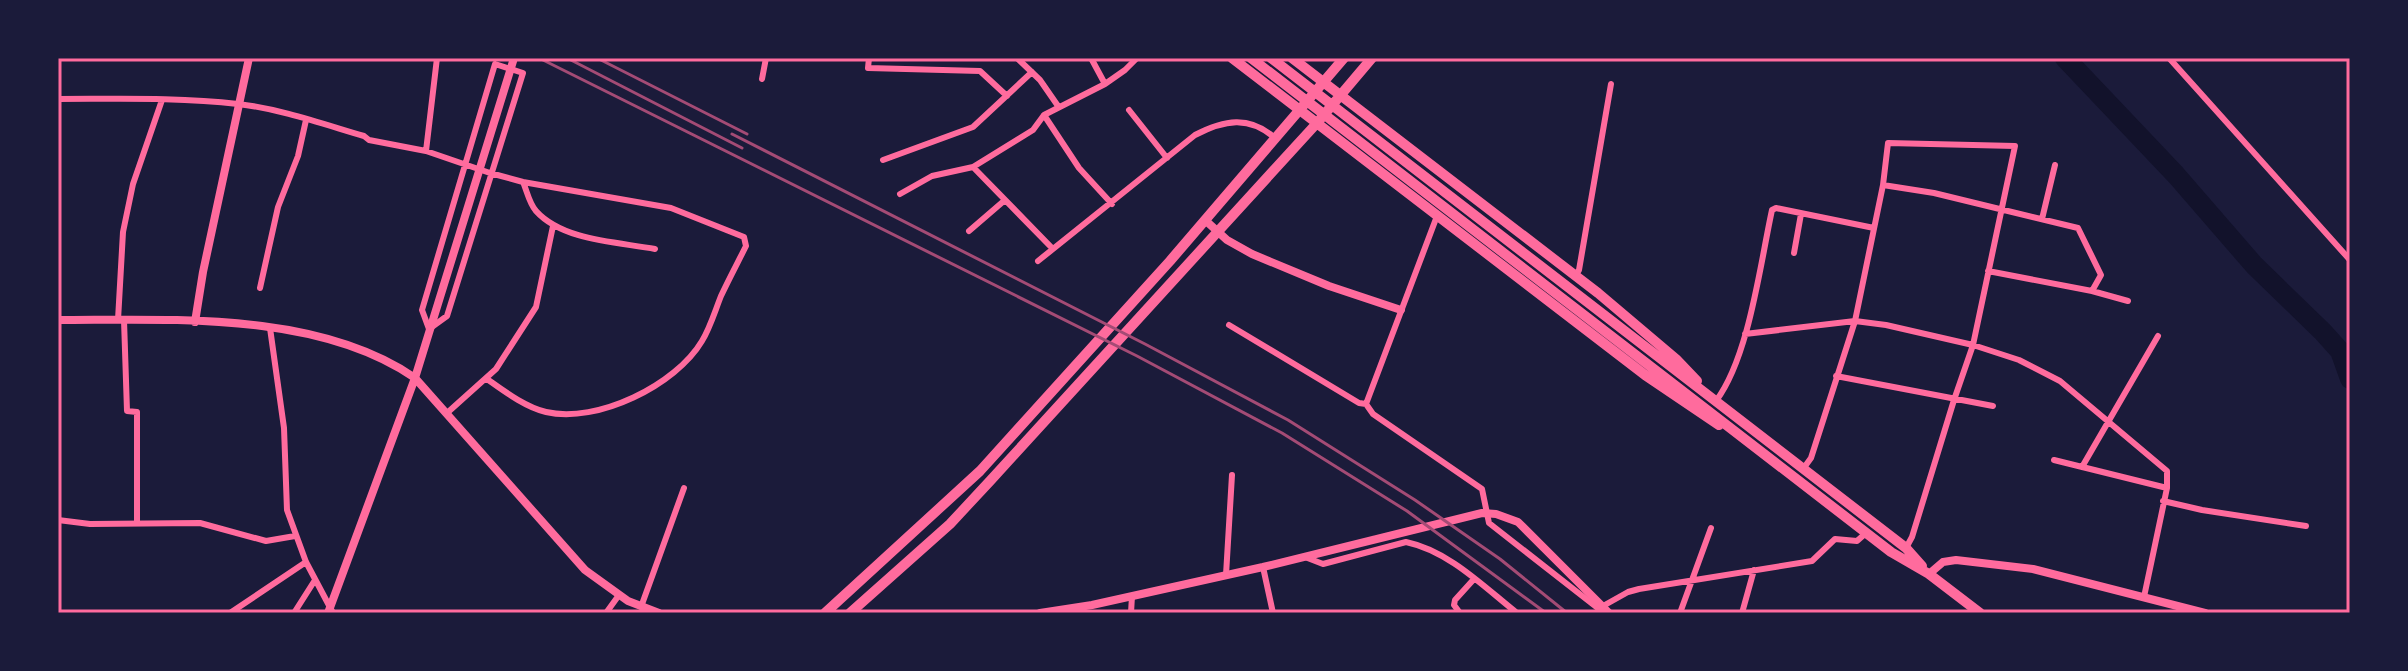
<svg xmlns="http://www.w3.org/2000/svg" width="2408" height="671" font-family="'Crimson Pro',serif">
	<style>
		.lines { fill: none; stroke-linecap: round; stroke-linejoin: round }
		.river { stroke: #12122b; stroke-width: 20 }
		.minor { stroke: #ff6b9d; stroke-width: 6 }
		.tertiary { stroke: #ff6b9d; stroke-width: 8 }
		.trunk { stroke: #ff6b9d; stroke-width: 10 }
		.rail { stroke: #a44b75; stroke-width: 3 }
		.neatline { fill: none; stroke: #ff6b9d; stroke-width: 3 }
	</style>
	<rect width="100%" height="100%" fill="#1b1b3a"/>
	<g class="lines">
		<path class="river" d="M 2065,58 L 2176,175 L 2254,265 L 2323,332 L 2340,351 L 2350,379"/>
		<path class="minor" d="M 869,58 L 868,68 L 980,71 L 1007,96
			M 1017,58 L 1040,80 L 1058,106
			M 1091,58 L 1105,84
			M 2169,58 L 2350,260
			M 495,64 L 523,73 L 447,316 L 429,329 L 422,310 Z
			M 762,79 L 766,58
			M 58,99 C 118,99 179,97 238,104 C 281,109 323,124 364,136 L 369,140 L 426,151 L 490,173 L 523,182 L 671,208 L 744,237 L 746,246 C 738,262 729,279 721,296 C 715,311 710,328 702,341 C 676,385 597,424 546,412 C 525,407 504,391 487,379
			M 1129,110 L 1167,158
			M 1044,115 L 1079,168 L 1112,204
			M 426,151 L 437,58
			M 883,160 L 973,127 L 1032,72
			M 973,167 L 1052,248
			M 523,182 C 527,191 529,203 536,211 C 563,241 618,242 655,249
			M 1883,185 L 1934,193 L 2078,228 L 2101,275 L 2092,291 L 2128,301
			M 900,194 L 932,176 L 973,167 L 1033,130 L 1044,115 L 1105,84 L 1125,70 L 1137,58
			M 1437,216 L 1366,404 L 1373,414 L 1482,489 L 1489,523 L 1604,613
			M 2042,219 L 2055,165
			M 969,231 L 1005,200
			M 1794,253 L 1801,214
			M 1038,261 L 1195,135 C 1224,120 1249,115 1275,138
			M 1988,271 L 2092,291
			M 1575,276 L 1579,270 L 1611,84
			M 260,288 L 278,207 L 298,156 L 306,120
			M 118,320 L 123,232 L 133,184 L 162,100
			M 124,320 L 127,411 L 137,412 L 137,523
			M 1229,325 L 1359,403 L 1366,404
			M 270,328 L 284,428 L 287,510 L 306,562 L 333,613
			M 1745,334 L 1855,321 L 1886,325 L 1973,345 L 2019,360 L 2060,381 L 2167,471 L 2167,488 L 2144,597
			M 1836,376 L 1993,406
			M 1716,401 C 1749,357 1760,265 1772,210 L 1776,208 L 1874,228
			M 447,413 L 496,369 L 536,307 L 553,226
			M 2054,460 L 2167,488
			M 2082,467 L 2158,336
			M 1803,469 L 1811,458 L 1855,321 L 1883,185 L 1888,143 L 2015,146 L 1973,345 L 1954,400 L 1912,537 L 1906,548
			M 2163,501 L 2202,510 L 2306,526
			M 58,520 L 90,524 L 200,523 L 266,541 L 295,536
			M 1305,557 L 1323,564 L 1406,542 C 1449,551 1484,587 1517,613
			M 1263,567 L 1273,613
			M 1226,575 L 1232,475
			M 1603,606 L 1628,592 L 1639,589 L 1812,561 L 1835,539 L 1857,541 L 1866,533
			M 641,607 L 684,488
			M 230,613 L 306,562
			M 294,613 L 315,580
			M 606,613 L 619,595
			M 1131,613 L 1132,596
			M 1460,613 L 1454,605 L 1455,600 L 1474,579
			M 1680,613 L 1711,528
			M 1742,613 L 1754,570"/>
		<path class="tertiary" d="M 1205,220 L 1227,240 L 1252,254 L 1329,286 L 1401,310
			M 58,320 C 171,320 318,311 415,378 L 585,570 L 628,601 L 659,613
			M 195,322 L 203,272 L 249,58
			M 1929,574 L 1943,562 L 1956,560 L 2033,569 L 2205,613
			M 328,613 L 415,378 L 514,58
			M 1040,613 L 1092,605 L 1263,567 L 1482,513 L 1496,514 L 1518,522 L 1609,613"/>
		<path class="trunk" d="M 1232,58 L 1645,375 L 1719,425
			M 1251,58 L 1891,552 L 1929,574 L 1980,613
			M 1271,58 L 1906,548 L 1922,566
			M 1292,58 L 1598,293 L 1676,359 L 1697,381
			M 825,613 L 980,471 L 1170,261 L 1344,58
			M 850,613 L 950,524 L 990,481 L 1317,123 L 1372,58"/>
		<path class="rail" d="M 539,58 L 1137,356 L 1282,433 L 1407,511 L 1546,613
			M 567,58 L 742,148
			M 597,58 L 747,134
			M 732,134 L 1145,344 L 1288,420 L 1415,500 L 1500,559 L 1567,613"/>
	</g>
	<rect width="2408" height="671" fill="none" stroke="#1b1b3a" stroke-width="120"/>
	<rect x="60" y="60" width="2288" height="551" class="neatline"/>
</svg>
